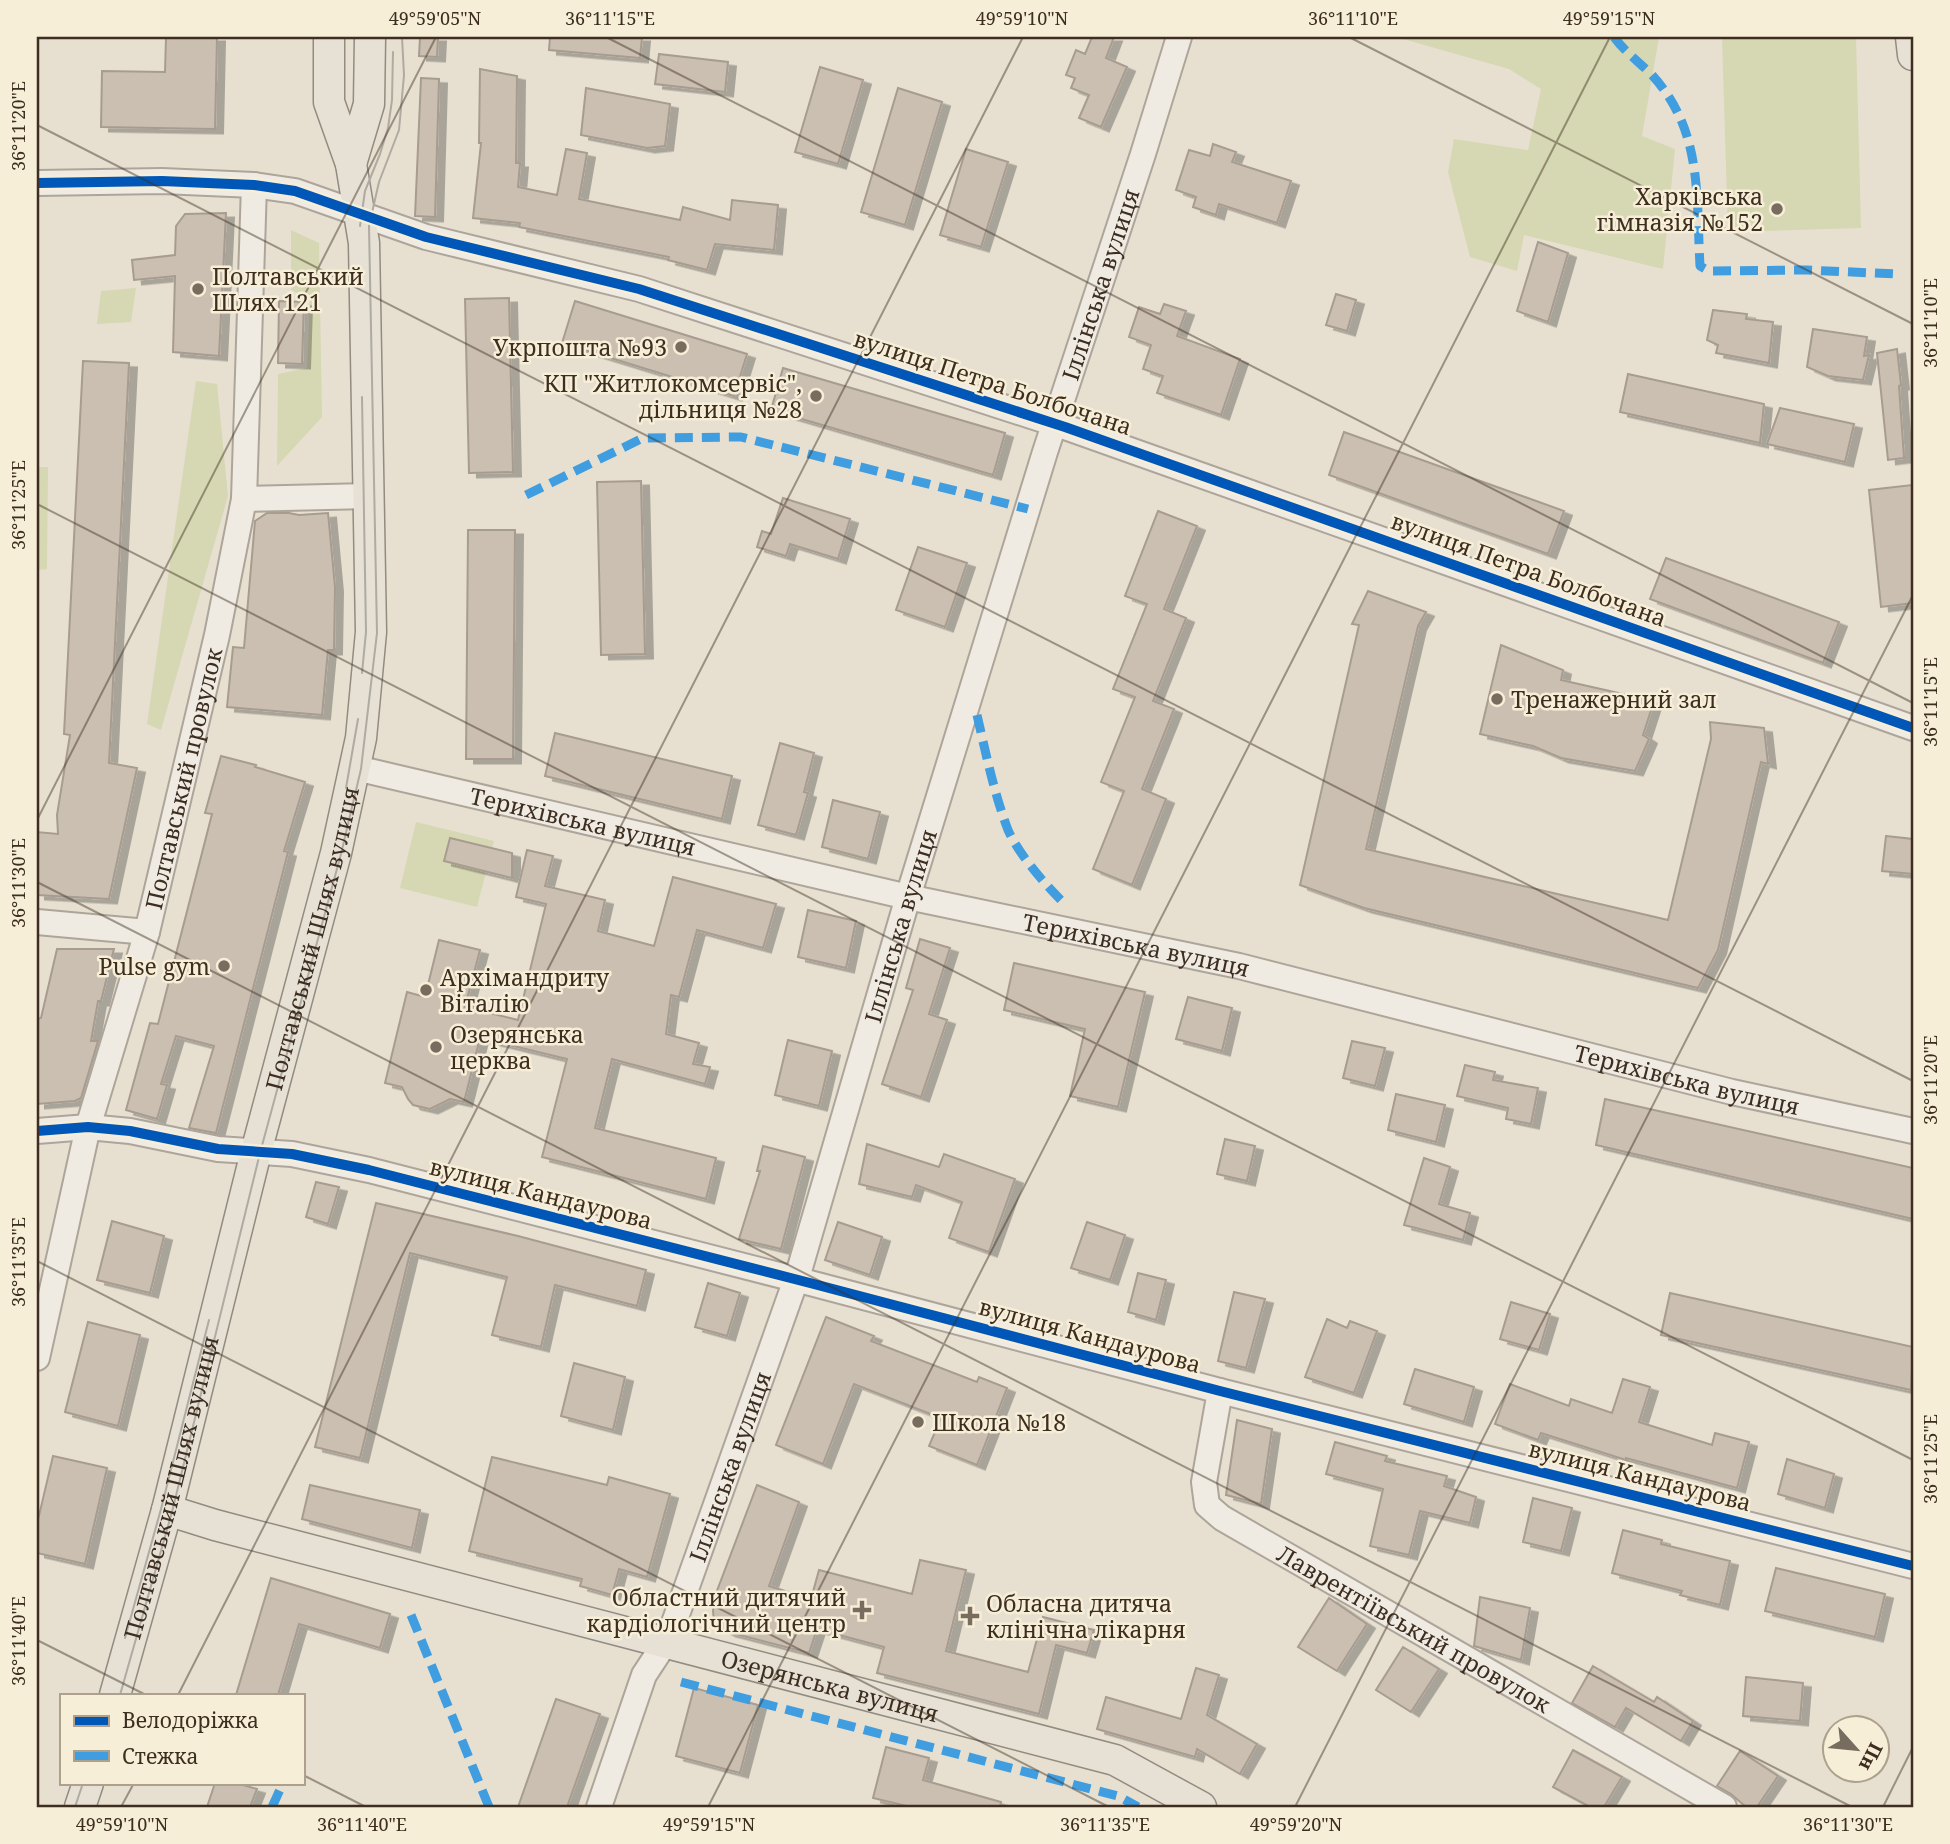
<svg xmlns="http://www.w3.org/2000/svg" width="1950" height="1844" font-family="'Noto Serif',serif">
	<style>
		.green { fill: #d6d7b3 }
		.building { fill: #cbbfb2; stroke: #a89c90; stroke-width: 2; filter: url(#shadow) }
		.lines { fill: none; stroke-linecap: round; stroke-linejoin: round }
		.minor-casing { stroke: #ada599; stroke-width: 28 }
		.major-casing { stroke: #928b80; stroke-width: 33 }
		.minor { stroke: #efebe3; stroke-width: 24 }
		.major { stroke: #e6e1d4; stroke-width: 30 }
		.tram { stroke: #afaaa2; stroke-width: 2 }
		.quiet { stroke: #3f9de0; stroke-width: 9; stroke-dasharray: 18 9; stroke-linecap: butt }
		.cycleway-casing { stroke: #f7eed8; stroke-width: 15 }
		.cycleway { stroke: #0057b8; stroke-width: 10 }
		.ticks { fill: none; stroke: #3d2e20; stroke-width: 2; stroke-opacity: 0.45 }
		.poi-dot { fill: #786c5e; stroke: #f7eed8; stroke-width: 2.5 }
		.labels { text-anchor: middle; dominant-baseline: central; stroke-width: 5; stroke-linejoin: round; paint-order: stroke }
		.poi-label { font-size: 23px; fill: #3d2e20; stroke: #f7eed8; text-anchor: start }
		.street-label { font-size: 23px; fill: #3d2e20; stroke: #f7eed8 }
		.neatline { fill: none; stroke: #3d2e20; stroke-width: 2.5 }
		.ticks-label { font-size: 18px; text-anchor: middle; fill: #3d2e20 }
	</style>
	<defs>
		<filter id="shadow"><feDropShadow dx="8" dy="4.5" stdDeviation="0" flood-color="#0004"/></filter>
	</defs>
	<rect width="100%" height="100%" fill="#e7e0d1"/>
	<path class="green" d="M 1396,37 L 1659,37 L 1642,136 L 1675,149 L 1663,269 L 1524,235 L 1517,271 L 1470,257 L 1448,172 L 1454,139 L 1528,150 L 1541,89 L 1509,69 Z
		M 1722,37 L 1856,37 L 1861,228 L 1728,232 Z
		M 291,230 L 319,243 L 322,417 L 277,466 L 278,374 L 307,368 L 310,299 L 291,290 Z
		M 136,288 L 131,322 L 97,324 L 101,291 Z
		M 196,381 L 217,384 L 228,496 L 161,730 L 147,724 Z
		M 37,467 L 48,467 L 47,569 L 37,570 Z
		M 416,822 L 494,841 L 477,907 L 400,888 Z"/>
	<path class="building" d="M 166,37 L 217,37 L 215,129 L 101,127 L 102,71 L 165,72 Z
		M 420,37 L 438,37 L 437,57 L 419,56 Z
		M 550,37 L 642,37 L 640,58 L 549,50 Z
		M 1092,37 L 1114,37 L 1106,58 L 1127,67 L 1101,127 L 1079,118 L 1089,95 L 1071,88 L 1075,78 L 1066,75 L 1076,50 L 1085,54 Z
		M 659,54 L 728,62 L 725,92 L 655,84 Z
		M 820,67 L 863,80 L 838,164 L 795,152 Z
		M 480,69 L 517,76 L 516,163 L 520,163 L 518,187 L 557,195 L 566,149 L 587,153 L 579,199 L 680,220 L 683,207 L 730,220 L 732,200 L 778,205 L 774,250 L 715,244 L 707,270 L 668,260 L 669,257 L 519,227 L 520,223 L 473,218 L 481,143 L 479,143 Z
		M 421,78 L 439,79 L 435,217 L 415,216 Z
		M 586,88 L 670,104 L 665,146 L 647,148 L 581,135 Z
		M 898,88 L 942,102 L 905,225 L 861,212 Z
		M 1213,144 L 1236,152 L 1232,162 L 1291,181 L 1277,223 L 1219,204 L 1216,215 L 1193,207 L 1196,197 L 1176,190 L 1189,150 L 1210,156 Z
		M 966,149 L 1008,162 L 981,247 L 940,235 Z
		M 226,213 L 219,356 L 173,352 L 175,276 L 134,280 L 132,260 L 175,255 L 176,226 L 185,214 Z
		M 1538,242 L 1568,253 L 1548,322 L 1517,311 Z
		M 1336,294 L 1356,300 L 1347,331 L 1326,325 Z
		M 509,298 L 513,472 L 469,473 L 465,299 Z
		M 279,301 L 304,302 L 302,364 L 278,363 Z
		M 575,301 L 747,354 L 734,396 L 562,343 Z
		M 1164,304 L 1186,311 L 1177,336 L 1240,359 L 1221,415 L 1157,393 L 1163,376 L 1143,369 L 1151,345 L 1129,337 L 1139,307 L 1160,314 Z
		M 1713,310 L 1747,314 L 1746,319 L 1773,322 L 1769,363 L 1716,353 L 1718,345 L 1707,340 Z
		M 1813,329 L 1867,337 L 1864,356 L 1869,355 L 1863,380 L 1828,376 L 1807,367 Z
		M 1897,349 L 1901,385 L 1899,386 L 1904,458 L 1888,460 L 1877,353 Z
		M 83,361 L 129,363 L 109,763 L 137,768 L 109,899 L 37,895 L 37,832 L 58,834 L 57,815 L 70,735 L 64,734 Z
		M 783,368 L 1005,433 L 993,475 L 771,410 Z
		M 1628,374 L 1764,404 L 1760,443 L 1620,412 Z
		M 1780,408 L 1854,424 L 1845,462 L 1767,444 Z
		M 1344,432 L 1564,511 L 1548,554 L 1329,475 Z
		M 641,481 L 645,654 L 601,655 L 597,482 Z
		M 1912,485 L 1913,603 L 1881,607 L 1869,490 Z
		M 783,498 L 850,519 L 838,559 L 790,544 L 786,556 L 757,547 L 762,531 L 771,534 Z
		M 1158,511 L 1197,526 L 1164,609 L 1186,618 L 1153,701 L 1174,709 L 1142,789 L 1166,799 L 1132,885 L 1093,869 L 1124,791 L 1101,782 L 1135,697 L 1113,689 L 1147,604 L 1125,596 Z
		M 267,513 L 289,513 L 299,515 L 328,513 L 335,587 L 334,650 L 328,650 L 322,715 L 227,707 L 233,647 L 244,648 L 255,521 Z
		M 468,530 L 515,530 L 513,759 L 466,759 Z
		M 918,547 L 967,563 L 945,627 L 896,610 Z
		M 1666,558 L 1839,622 L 1823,663 L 1650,599 Z
		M 1368,591 L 1426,612 L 1418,626 L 1366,849 L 1668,920 L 1711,739 L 1710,722 L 1764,728 L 1768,764 L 1761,762 L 1718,950 L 1698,988 L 1364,908 L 1300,885 L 1359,625 L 1352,624 Z
		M 1501,645 L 1563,670 L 1561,680 L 1654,701 L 1643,735 L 1649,739 L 1635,771 L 1561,758 L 1533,746 L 1480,734 Z
		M 555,733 L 732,776 L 722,819 L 545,776 Z
		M 780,743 L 814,753 L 804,792 L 808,793 L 796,835 L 758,825 Z
		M 221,756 L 256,765 L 255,767 L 305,782 L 284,851 L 288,852 L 216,1133 L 189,1128 L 214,1046 L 176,1036 L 161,1084 L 167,1085 L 157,1119 L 126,1110 L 150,1023 L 158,1024 L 212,814 L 205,813 Z
		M 833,800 L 880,812 L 868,859 L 822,847 Z
		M 1886,836 L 1913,839 L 1913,874 L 1882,871 Z
		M 450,838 L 512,853 L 512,878 L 444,861 Z
		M 527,850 L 553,856 L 545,886 L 605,900 L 598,931 L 654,946 L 673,877 L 776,904 L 763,948 L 697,930 L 679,997 L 671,995 L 666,1034 L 699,1043 L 693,1064 L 710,1067 L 705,1084 L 612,1059 L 595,1128 L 716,1158 L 706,1199 L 542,1157 L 567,1059 L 480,1038 L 464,1102 L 450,1099 L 430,1109 L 413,1105 L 408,1099 L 402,1087 L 385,1083 L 407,992 L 425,997 L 439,940 L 480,950 L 465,1007 L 518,1020 L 546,904 L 516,897 Z
		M 808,910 L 856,921 L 846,968 L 798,957 Z
		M 920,939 L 950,948 L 929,1014 L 947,1020 L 921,1097 L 882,1084 L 913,990 L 906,988 Z
		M 57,949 L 114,949 L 101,1001 L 98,1001 L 91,1041 L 98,1041 L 81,1098 L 75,1101 L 37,1104 L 37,1019 L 41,1018 Z
		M 1014,963 L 1145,992 L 1118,1107 L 1070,1096 L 1085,1029 L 1004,1010 Z
		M 1188,997 L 1232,1008 L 1222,1051 L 1176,1039 Z
		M 788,1040 L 832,1051 L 819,1106 L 775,1095 Z
		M 1352,1041 L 1385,1048 L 1375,1086 L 1343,1078 Z
		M 1465,1065 L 1495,1072 L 1493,1080 L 1538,1088 L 1531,1124 L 1506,1119 L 1508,1108 L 1457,1096 Z
		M 1396,1094 L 1445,1105 L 1436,1142 L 1388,1130 Z
		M 1605,1099 L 1913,1168 L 1913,1219 L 1596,1145 Z
		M 1225,1139 L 1255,1146 L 1247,1181 L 1217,1174 Z
		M 867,1144 L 939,1167 L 944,1154 L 1015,1179 L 989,1252 L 949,1238 L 962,1202 L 916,1185 L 912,1197 L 859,1184 Z
		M 763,1146 L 805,1157 L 781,1249 L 739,1239 L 760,1171 L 757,1171 Z
		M 1424,1158 L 1450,1167 L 1439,1204 L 1470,1213 L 1463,1240 L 1404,1225 Z
		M 316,1182 L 339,1187 L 328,1224 L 306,1217 Z
		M 376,1203 L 518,1236 L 646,1270 L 637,1306 L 555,1285 L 541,1347 L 492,1335 L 507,1277 L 410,1253 L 360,1458 L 315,1447 Z
		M 112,1221 L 164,1236 L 150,1293 L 97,1280 Z
		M 838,1222 L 882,1237 L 870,1275 L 825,1260 Z
		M 1087,1222 L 1125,1235 L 1110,1280 L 1071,1268 Z
		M 1138,1273 L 1166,1280 L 1156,1320 L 1128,1312 Z
		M 708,1283 L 740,1293 L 727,1336 L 695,1327 Z
		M 1234,1292 L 1265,1299 L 1246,1368 L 1218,1361 Z
		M 1670,1293 L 1913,1347 L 1911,1390 L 1661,1335 Z
		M 1511,1302 L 1550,1314 L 1539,1350 L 1500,1339 Z
		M 826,1317 L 874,1336 L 871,1341 L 977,1382 L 979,1377 L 1007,1388 L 977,1465 L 929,1446 L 941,1418 L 854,1384 L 823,1464 L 776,1445 Z
		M 1327,1319 L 1347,1328 L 1350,1321 L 1377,1331 L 1354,1393 L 1305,1377 Z
		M 88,1322 L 140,1335 L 118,1426 L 65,1412 Z
		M 574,1363 L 625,1377 L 613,1430 L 561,1416 Z
		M 1415,1369 L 1474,1387 L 1464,1422 L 1404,1404 Z
		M 1623,1379 L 1650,1387 L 1639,1422 L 1712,1445 L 1715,1433 L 1749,1442 L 1737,1488 L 1626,1458 L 1626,1460 L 1541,1433 L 1538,1440 L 1495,1424 L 1510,1384 L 1569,1406 L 1571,1399 L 1612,1413 Z
		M 1237,1420 L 1272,1429 L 1261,1504 L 1226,1495 Z
		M 1335,1442 L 1387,1456 L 1385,1461 L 1447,1476 L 1444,1486 L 1476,1497 L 1470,1523 L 1420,1511 L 1409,1555 L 1370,1546 L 1383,1489 L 1326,1474 Z
		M 53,1456 L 107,1468 L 85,1564 L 37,1553 L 37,1524 Z
		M 492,1457 L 607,1485 L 609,1477 L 670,1494 L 647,1577 L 619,1569 L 612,1595 L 580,1586 L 582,1579 L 469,1551 Z
		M 1787,1459 L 1834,1474 L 1825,1508 L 1778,1494 Z
		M 310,1485 L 420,1510 L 412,1548 L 302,1519 Z
		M 757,1485 L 799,1502 L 769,1586 L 811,1599 L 819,1570 L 912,1594 L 920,1560 L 966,1570 L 946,1651 L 1028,1672 L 1043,1617 L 1094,1630 L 1087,1653 L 1056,1645 L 1039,1714 L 877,1673 L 884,1647 L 817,1629 L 809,1653 L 728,1632 L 719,1627 L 714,1621 L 713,1611 L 715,1596 Z
		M 1533,1498 L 1572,1508 L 1561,1551 L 1523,1542 Z
		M 1623,1530 L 1662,1540 L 1661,1544 L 1730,1561 L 1720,1605 L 1680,1595 L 1682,1591 L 1612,1573 Z
		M 1776,1568 L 1885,1594 L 1875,1637 L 1765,1611 Z
		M 271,1578 L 390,1614 L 380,1648 L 299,1624 L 278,1695 L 236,1695 Z
		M 1480,1597 L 1530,1608 L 1521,1660 L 1474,1646 Z
		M 1329,1598 L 1367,1624 L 1337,1671 L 1298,1647 Z
		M 1403,1647 L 1439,1669 L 1411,1712 L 1376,1690 Z
		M 1593,1666 L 1654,1702 L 1657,1697 L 1693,1721 L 1681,1741 L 1626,1708 L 1615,1727 L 1572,1703 Z
		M 1196,1668 L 1219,1675 L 1207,1715 L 1257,1744 L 1240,1774 L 1197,1749 L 1195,1757 L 1097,1729 L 1106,1697 L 1181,1719 Z
		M 1746,1677 L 1803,1683 L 1800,1721 L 1743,1716 Z
		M 694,1688 L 758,1705 L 740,1773 L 676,1756 Z
		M 556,1699 L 600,1714 L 567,1807 L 518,1807 Z
		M 886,1747 L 929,1758 L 923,1780 L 1001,1802 L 1000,1807 L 911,1807 L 873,1798 Z
		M 1573,1750 L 1622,1777 L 1604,1807 L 1590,1807 L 1553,1787 Z
		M 1740,1751 L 1778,1776 L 1757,1807 L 1746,1807 L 1731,1794 L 1717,1786 Z
		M 215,1783 L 236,1783 L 257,1789 L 250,1807 L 207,1807 Z"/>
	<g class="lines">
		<defs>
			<g id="minor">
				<path d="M 37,183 L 162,181 L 254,185 L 295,191 L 426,237 L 639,289 L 1065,427 L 1913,728"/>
				<path d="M 244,499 L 369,496"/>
				<path id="s1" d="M 356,768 L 908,897 L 1239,966 L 1732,1092 L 1913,1131"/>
				<path d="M 37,922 L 147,932"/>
				<path d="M 37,1131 L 88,1127 L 130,1131 L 218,1149 L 292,1154 L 369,1170 L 810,1283 L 1220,1391 L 1913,1566"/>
				<path id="s2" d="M 37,1358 L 88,1127 L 147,932 L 217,635 L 244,499 L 254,185"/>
				<path id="s3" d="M 1220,1391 L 1204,1482 L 1207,1505 L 1222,1518 L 1724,1807"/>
				<path id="s4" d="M 599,1807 L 644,1675 L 669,1637 L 799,1271 L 908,897 L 1045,452 L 1143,154 L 1179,37"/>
			</g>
			<g id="major">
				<path d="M 1911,37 L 1913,55"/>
				<path d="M 351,164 L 369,104 L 370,37"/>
				<path id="s5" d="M 167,1510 L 215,1525 L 1115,1760 L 1201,1807"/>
				<path id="s6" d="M 115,1695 L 167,1510 L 256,1152 L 336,853 L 361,738 L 371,632 L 364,243 L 351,164 L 329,102 L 329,37"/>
				<path d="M 80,1807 L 88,1783"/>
			</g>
		</defs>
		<use href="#minor" class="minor-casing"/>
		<use href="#major" class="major-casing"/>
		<use href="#minor" class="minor"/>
		<use href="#major" class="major"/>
		<path class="tram" d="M 360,226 L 365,191 L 380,154 L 388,128 L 392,100 L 393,52
			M 362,673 L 366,632 L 362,397
			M 346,788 L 358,719
			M 125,1638 L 161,1509 L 209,1320
			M 120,1695 L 172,1512 L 260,1153 L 341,854 L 361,769 L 377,633 L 369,226 L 379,182 L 399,130 L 404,75 L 402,37
			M 75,1807 L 83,1783"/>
		<path class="quiet" d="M 1614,37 C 1625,52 1639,62 1652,75 C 1703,131 1696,196 1700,266 L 1709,271 L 1806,270 L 1896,274
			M 526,495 L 643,438 L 741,437 L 1028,509
			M 977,715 C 986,754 994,793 1008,830 C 1019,855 1047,887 1067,906
			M 411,1615 L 489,1807
			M 681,1682 L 1118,1796 L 1138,1807
			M 272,1807 L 283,1783"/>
		<defs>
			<path id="cycleway" d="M 37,183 L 162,181 L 254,185 L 295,191 L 426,237 L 639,289 L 1065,427 L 1913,728
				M 37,1131 L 88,1127 L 130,1131 L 218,1149 L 292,1154 L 369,1170 L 810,1283 L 1220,1391 L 1913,1566"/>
		</defs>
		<use href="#cycleway" class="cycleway-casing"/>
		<use href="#cycleway" class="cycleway"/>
	</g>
	<path class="ticks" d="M 606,37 L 1913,703M 1349,37 L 1913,324M 37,125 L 1913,1081M 37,504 L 1913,1460M 37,820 L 436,37M 37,882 L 1852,1807M 37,1261 L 1109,1807M 37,1640 L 146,1695M 178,1695 L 1023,37M 303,1775 L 366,1807M 121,1807 L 134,1783M 708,1807 L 1610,37M 1295,1807 L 1913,595M 1883,1807 L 1913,1747"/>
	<g class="poi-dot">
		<circle cx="1777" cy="209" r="7"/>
		<circle cx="198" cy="289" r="7"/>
		<circle cx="681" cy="347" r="7"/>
		<circle cx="816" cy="396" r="7"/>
		<circle cx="1497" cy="699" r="7"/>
		<circle cx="224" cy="966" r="7"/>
		<circle cx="426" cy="990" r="7"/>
		<circle cx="436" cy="1047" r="7"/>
		<circle cx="918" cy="1422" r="7"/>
		<path d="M858.5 1599.5h7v7h7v7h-7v7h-7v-7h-7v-7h7z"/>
		<path d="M966.5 1605.5h7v7h7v7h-7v7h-7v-7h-7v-7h7z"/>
	</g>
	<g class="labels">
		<g class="poi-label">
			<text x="1763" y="196" text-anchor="end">Харківська<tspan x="1763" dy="26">гімназія №152</tspan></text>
			<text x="212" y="276">Полтавський<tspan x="212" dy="26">Шлях 121</tspan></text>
			<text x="667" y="347" text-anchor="end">Укрпошта №93</text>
			<text x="802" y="383" text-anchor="end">КП "Житлокомсервіс",<tspan x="802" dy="26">дільниця №28</tspan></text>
			<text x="1511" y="699">Тренажерний зал</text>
			<text x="210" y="966" text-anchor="end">Pulse gym</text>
			<text x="440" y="977">Архімандриту<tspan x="440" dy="26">Віталію</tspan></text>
			<text x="450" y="1034">Озерянська<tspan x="450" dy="26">церква</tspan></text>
			<text x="932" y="1422">Школа №18</text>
			<text x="846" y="1597" text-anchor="end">Областний дитячий<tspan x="846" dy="26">кардіологічний центр</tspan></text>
			<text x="986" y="1603">Обласна дитяча<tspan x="986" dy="26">клінічна лікарня</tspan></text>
		</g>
		<g class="street-label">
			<text stroke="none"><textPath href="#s4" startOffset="1605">Іллінська вулиця</textPath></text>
			<text transform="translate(993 382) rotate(18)">вулиця Петра Болбочана</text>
			<text transform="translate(1529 569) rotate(20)">вулиця Петра Болбочана</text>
			<text stroke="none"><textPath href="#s2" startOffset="598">Полтавський провулок</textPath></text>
			<text stroke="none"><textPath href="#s1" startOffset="233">Терихівська вулиця</textPath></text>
			<text stroke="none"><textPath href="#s4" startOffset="933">Іллінська вулиця</textPath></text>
			<text stroke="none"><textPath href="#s6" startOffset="782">Полтавський Шлях вулиця</textPath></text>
			<text stroke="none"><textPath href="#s1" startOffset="800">Терихівська вулиця</textPath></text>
			<text stroke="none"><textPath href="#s1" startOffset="1367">Терихівська вулиця</textPath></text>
			<text transform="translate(541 1193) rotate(14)">вулиця Кандаурова</text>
			<text transform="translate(1090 1335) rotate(15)">вулиця Кандаурова</text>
			<text stroke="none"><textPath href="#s4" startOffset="366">Іллінська вулиця</textPath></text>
			<text transform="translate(1640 1475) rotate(14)">вулиця Кандаурова</text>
			<text stroke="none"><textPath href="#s6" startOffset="215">Полтавський Шлях вулиця</textPath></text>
			<text stroke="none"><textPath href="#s3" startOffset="357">Лаврентіївський провулок</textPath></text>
			<text stroke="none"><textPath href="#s5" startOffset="686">Озерянська вулиця</textPath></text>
		</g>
	</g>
	<rect width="1950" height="1844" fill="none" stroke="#f7eed8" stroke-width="77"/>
	<rect x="60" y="1694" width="245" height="91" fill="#f7eed8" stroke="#ada18e" stroke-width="2"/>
	<rect x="74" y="1716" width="35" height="10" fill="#0057b8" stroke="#ada18e" stroke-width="2"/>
	<text x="122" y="1728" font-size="21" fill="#3d2e20">Велодоріжка</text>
	<rect x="74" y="1751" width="35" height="10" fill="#3f9de0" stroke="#ada18e" stroke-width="2"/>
	<text x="122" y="1764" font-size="21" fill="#3d2e20">Стежка</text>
	<g transform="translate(1856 1749) rotate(117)"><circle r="33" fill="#f7eed8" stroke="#ada18e" stroke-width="2"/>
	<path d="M0-5L12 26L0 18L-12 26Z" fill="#786c5e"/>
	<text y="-10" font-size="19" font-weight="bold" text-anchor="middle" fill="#3d2e20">Пн</text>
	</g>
	<rect x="38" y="38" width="1874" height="1768" class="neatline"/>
	<g class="ticks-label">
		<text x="435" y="25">49°59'05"N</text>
		<text x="610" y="25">36°11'15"E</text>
		<text x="1022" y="25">49°59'10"N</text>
		<text x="1353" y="25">36°11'10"E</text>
		<text x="1609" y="25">49°59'15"N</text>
		<text transform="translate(19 126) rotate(-90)" y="6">36°11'20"E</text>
		<text transform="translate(1931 323) rotate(-90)" y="6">36°11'10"E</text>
		<text transform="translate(19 505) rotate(-90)" y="6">36°11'25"E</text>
		<text transform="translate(1931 702) rotate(-90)" y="6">36°11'15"E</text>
		<text transform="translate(19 883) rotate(-90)" y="6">36°11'30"E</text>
		<text transform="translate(1931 1080) rotate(-90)" y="6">36°11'20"E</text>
		<text transform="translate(19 1262) rotate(-90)" y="6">36°11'35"E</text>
		<text transform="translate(1931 1459) rotate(-90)" y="6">36°11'25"E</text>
		<text transform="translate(19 1641) rotate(-90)" y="6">36°11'40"E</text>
		<text x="122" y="1831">49°59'10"N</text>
		<text x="362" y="1831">36°11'40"E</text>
		<text x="709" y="1831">49°59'15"N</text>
		<text x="1105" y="1831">36°11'35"E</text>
		<text x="1296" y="1831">49°59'20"N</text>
		<text x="1848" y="1831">36°11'30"E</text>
	</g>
</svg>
